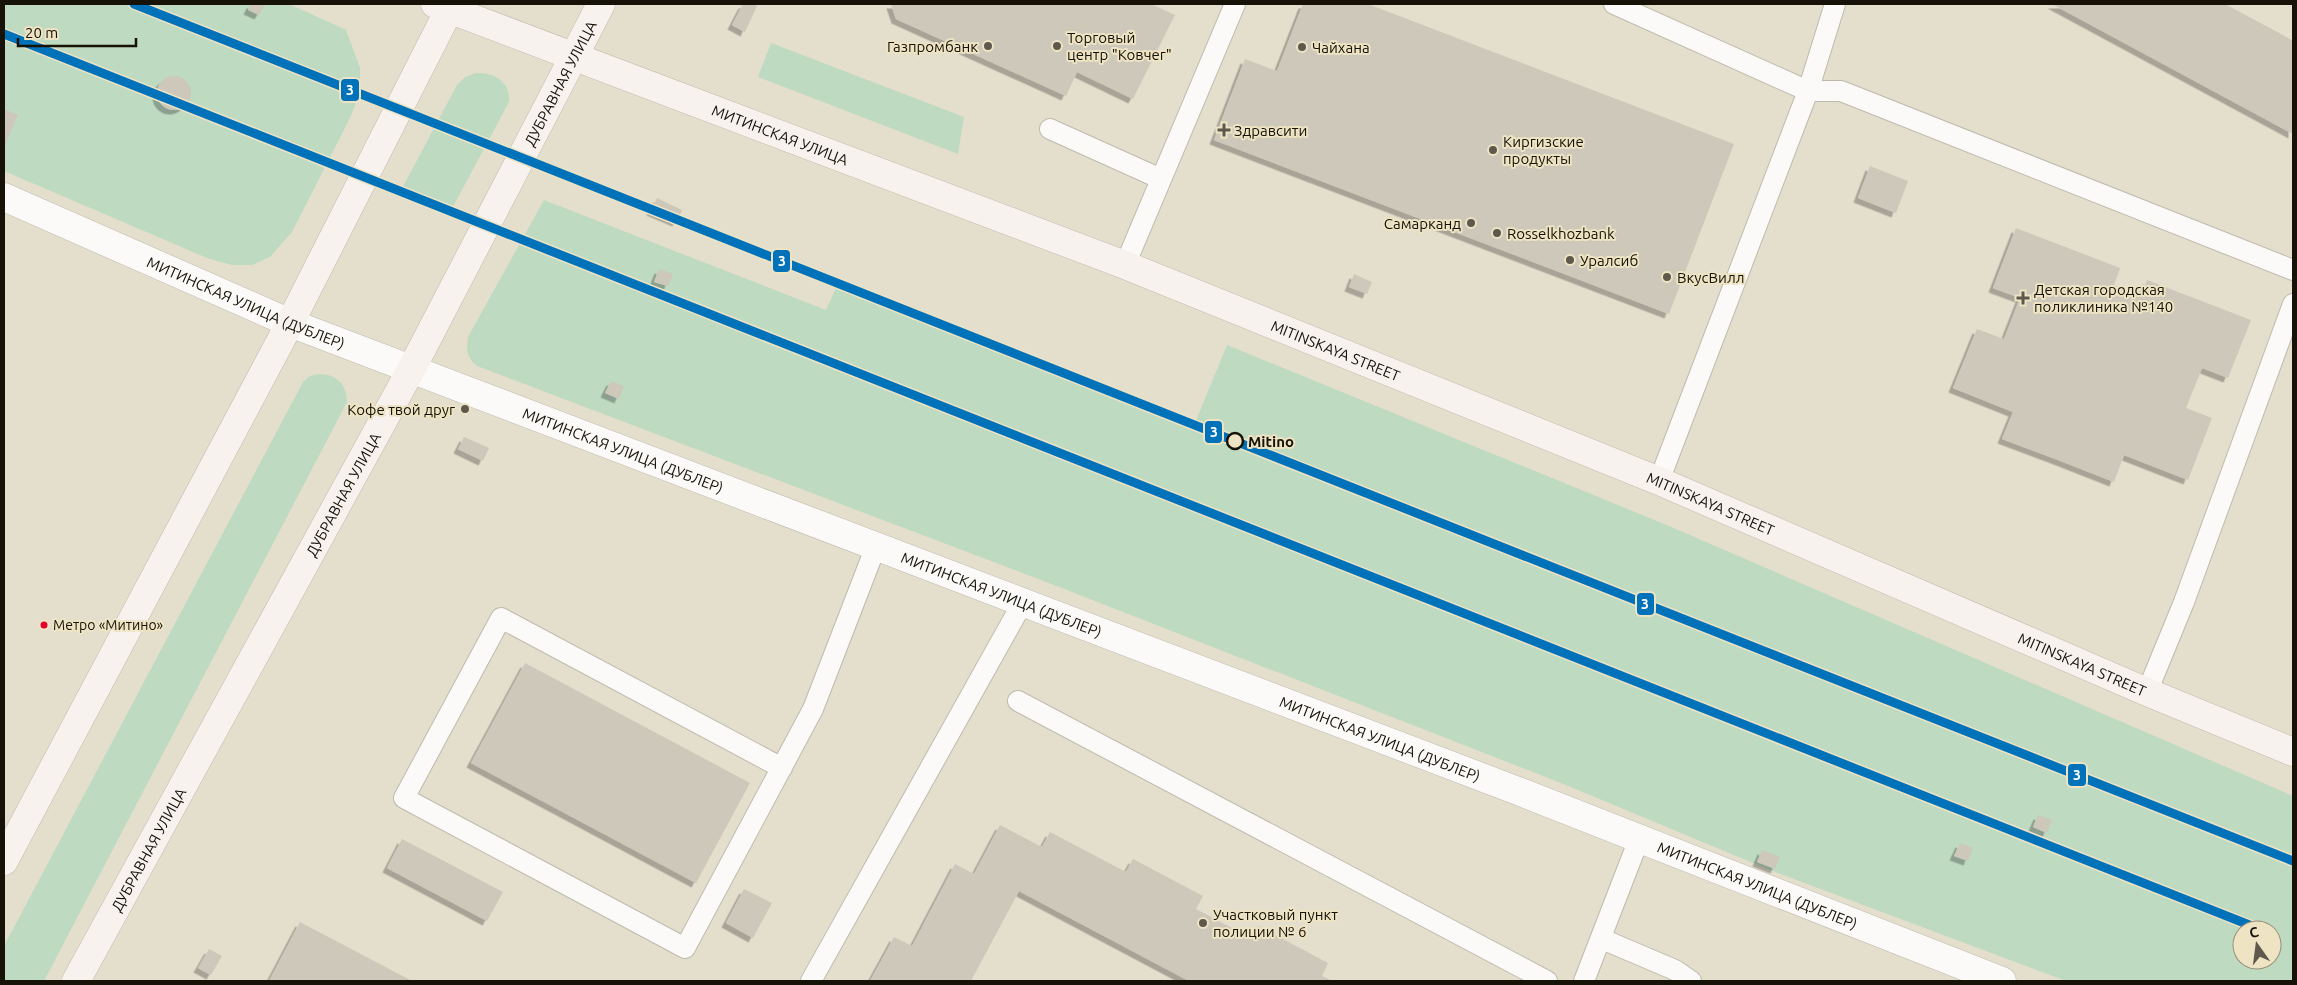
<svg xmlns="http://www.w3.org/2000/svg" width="2297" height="985" font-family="Ubuntu,sans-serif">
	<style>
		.green { fill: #bedac1; fill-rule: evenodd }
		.building { fill: #cdc8ba; filter: url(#shadow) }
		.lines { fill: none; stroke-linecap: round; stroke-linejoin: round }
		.lane-casing { stroke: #bfbaad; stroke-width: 22 }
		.street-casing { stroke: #bfbaad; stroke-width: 29 }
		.secondary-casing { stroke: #bfbaad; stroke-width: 29 }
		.lane { stroke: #fbfaf8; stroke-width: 20 }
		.street { stroke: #fbfaf8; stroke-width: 28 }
		.secondary { stroke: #f7f2ee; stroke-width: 28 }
		.metro-1-casing { stroke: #eee3c3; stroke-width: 12 }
		.metro-1 { stroke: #0072ba; stroke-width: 9 }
		.poi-dot { fill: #5e594c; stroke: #eee3c3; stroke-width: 2 }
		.stop-dot { fill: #eee3c3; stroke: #161207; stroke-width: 2.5 }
		.bus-dot { fill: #e4002b; stroke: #eee3c3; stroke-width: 2 }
		.labels { text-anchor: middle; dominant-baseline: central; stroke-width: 4; stroke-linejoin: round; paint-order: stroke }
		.bus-label { font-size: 14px; fill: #161207; stroke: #eee3c3; text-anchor: start }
		.poi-label { font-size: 15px; fill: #161207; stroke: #eee3c3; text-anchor: start }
		.street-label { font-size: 15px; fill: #161207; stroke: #eee3c3 }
		.stop-label { font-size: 15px; font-weight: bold; fill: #161207; stroke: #eee3c3; text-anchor: start }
		.line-badge { stroke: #eee3c3; stroke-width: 2 }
		.badge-label { font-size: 14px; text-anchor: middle; font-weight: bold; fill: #fff }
	</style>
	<defs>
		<filter id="shadow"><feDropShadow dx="-4.5" dy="4.5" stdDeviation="0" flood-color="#0004"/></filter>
	</defs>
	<rect width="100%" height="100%" fill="#e4decd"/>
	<path class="green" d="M 4,4 L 289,4 L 346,30 L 360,68 L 360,92 L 350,118 L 292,232 L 270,257 L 252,265 L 232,265 L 207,258 L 4,171 Z
		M 771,43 L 964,117 L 958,154 L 758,77 Z
		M 476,73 C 494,72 511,82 509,102 L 448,216 L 398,196 L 457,85 L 465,77 Z
		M 544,200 L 826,310 L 836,288 L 1193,428 L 1227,345 L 1669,526 L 2293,796 L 2293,981 L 2066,981 L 1765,868 L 1566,785 L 1049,583 L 477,366 C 467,358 466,350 468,337 ZM 2242,930 L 2272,930 L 2272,960 L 2242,960 Z
		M 319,374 C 337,374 347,385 347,402 L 44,981 L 4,981 L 4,946 L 303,382 L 310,376 Z"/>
	<path class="building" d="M 251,4 L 265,5 L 259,15 L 248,10 Z
		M 743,4 L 752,4 L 757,6 L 745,32 L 732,25 Z
		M 891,4 L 1151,4 L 1175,15 L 1133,99 L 1077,72 L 1066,96 L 896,19 Z
		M 1303,4 L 1368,4 L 1734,144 L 1669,314 L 1214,140 L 1245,59 L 1277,71 Z
		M 2052,4 L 2225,4 L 2283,35 L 2293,41 L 2293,134 Z
		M157 93a17 17 0 1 1 34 0a17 17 0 1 1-34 0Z
		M 4,109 L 18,115 L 4,147 Z
		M 1870,166 L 1908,181 L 1896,213 L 1858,198 Z
		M 657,198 L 682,210 L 677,222 L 651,211 Z
		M 2016,228 L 2120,268 L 2114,285 L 2141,295 L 2147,280 L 2251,320 L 2228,378 L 2202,368 L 2186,408 L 2212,418 L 2188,480 L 2124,455 L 2114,482 L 2058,460 L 2002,439 L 2013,412 L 1953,388 L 1977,329 L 2004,339 L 2020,298 L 1993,288 Z
		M 659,269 L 673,274 L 668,286 L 654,282 Z
		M 1354,274 L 1372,282 L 1367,294 L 1349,287 Z
		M 611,381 L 624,386 L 619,399 L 605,393 Z
		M 464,437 L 489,448 L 483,461 L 458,449 Z
		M 525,663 L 750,783 L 696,883 L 471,763 Z
		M 2038,815 L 2052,820 L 2047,833 L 2033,827 Z
		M 1000,825 L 1042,847 L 1050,832 L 1126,872 L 1133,859 L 1203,896 L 1196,909 L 1251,938 L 1258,926 L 1328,963 L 1322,976 L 1333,981 L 1189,981 L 1019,891 L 971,981 L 870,981 L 894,937 L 912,946 L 955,864 L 974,874 Z
		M 402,839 L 503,892 L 487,921 L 387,868 Z
		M 1960,843 L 1973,848 L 1968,861 L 1954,856 Z
		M 1762,850 L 1780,857 L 1775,869 L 1757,862 Z
		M 744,889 L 772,903 L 753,938 L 726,923 Z
		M 300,922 L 412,981 L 269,981 Z
		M 209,949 L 222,956 L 211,975 L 198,968 Z"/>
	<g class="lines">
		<defs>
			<path id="lane" d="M 1614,4 L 1808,91 L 1659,481
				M 1835,4 L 1808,91 L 1841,91 L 2293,270
				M 1050,129 L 1161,179
				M 1125,265 L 1235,4
				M 2147,692 L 2184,602 L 2293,304
				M 1018,701 L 1547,981
				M 782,768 L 501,618 L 404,798 L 685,948 L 813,709 L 876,546
				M 1602,939 L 1675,970 L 1691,981
				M 811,981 L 1023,602
				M 1584,981 L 1639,839"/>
			<g id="street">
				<path id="s1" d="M 4,197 L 290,323 L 1518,791 L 2002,981"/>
			</g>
			<g id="secondary">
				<path id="s2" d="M 435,4 L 1125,265 L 1659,481 L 2147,692 L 2293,752"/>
				<path d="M 4,861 L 290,323 L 452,4"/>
				<path id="s3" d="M 76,981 L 412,368 L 601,4"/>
			</g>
		</defs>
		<use href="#lane" class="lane-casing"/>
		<use href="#street" class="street-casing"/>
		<use href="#secondary" class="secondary-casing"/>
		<use href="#lane" class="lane"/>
		<use href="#street" class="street"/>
		<use href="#secondary" class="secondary"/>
		<defs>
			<path id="metro-1" d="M 134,4 L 2293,861
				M 4,34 L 2262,930"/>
		</defs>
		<use href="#metro-1" class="metro-1-casing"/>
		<use href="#metro-1" class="metro-1"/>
	</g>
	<g class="poi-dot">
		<circle cx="988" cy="46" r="5"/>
		<circle cx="1057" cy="46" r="5"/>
		<circle cx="1302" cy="47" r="5"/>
		<path d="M1221.5 122.5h5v5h5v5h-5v5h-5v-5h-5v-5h5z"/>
		<circle cx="1493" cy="150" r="5"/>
		<circle cx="1471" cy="223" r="5"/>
		<circle cx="1497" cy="233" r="5"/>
		<circle cx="1570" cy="260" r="5"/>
		<circle cx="1667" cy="277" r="5"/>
		<path d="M2020.5 290.5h5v5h5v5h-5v5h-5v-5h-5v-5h5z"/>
		<circle cx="465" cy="409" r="5"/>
		<circle cx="1203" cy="923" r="5"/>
	</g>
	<circle class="stop-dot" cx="1235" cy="441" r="8"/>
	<circle class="bus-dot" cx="44" cy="625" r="4.5"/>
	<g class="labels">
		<g class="bus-label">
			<text x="53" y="625">Метро «Митино»</text>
		</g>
		<g class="poi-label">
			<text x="1067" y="37">Торговый<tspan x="1067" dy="17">центр "Ковчег"</tspan></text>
			<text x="978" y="46" text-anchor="end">Газпромбанк</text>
			<text x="1312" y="47">Чайхана</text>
			<text x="1234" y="130">Здравсити</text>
			<text x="1503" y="141">Киргизские<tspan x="1503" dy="17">продукты</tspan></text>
			<text x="1461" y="223" text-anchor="end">Самарканд</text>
			<text x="1507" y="233">Rosselkhozbank</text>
			<text x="1580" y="260">Уралсиб</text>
			<text x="1677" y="277">ВкусВилл</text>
			<text x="2034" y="289">Детская городская<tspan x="2034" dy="17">поликлиника №140</tspan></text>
			<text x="455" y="409" text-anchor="end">Кофе твой друг</text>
			<text x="1213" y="914">Участковый пункт<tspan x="1213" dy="17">полиции № 6</tspan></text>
		</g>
		<g class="street-label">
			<text stroke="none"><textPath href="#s3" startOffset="1020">ДУБРАВНАЯ УЛИЦА</textPath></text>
			<text stroke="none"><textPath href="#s2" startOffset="369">МИТИНСКАЯ УЛИЦА</textPath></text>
			<text stroke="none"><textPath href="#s1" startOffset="264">МИТИНСКАЯ УЛИЦА (ДУБЛЕР)</textPath></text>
			<text stroke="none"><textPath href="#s2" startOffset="965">MITINSKAYA STREET</textPath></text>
			<text stroke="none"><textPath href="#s1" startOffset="669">МИТИНСКАЯ УЛИЦА (ДУБЛЕР)</textPath></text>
			<text stroke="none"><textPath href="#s3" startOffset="555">ДУБРАВНАЯ УЛИЦА</textPath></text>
			<text stroke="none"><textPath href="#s2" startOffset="1370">MITINSKAYA STREET</textPath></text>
			<text stroke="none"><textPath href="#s1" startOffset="1074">МИТИНСКАЯ УЛИЦА (ДУБЛЕР)</textPath></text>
			<text stroke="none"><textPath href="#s2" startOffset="1775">MITINSKAYA STREET</textPath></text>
			<text stroke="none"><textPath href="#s1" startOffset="1479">МИТИНСКАЯ УЛИЦА (ДУБЛЕР)</textPath></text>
			<text stroke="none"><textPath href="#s3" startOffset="150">ДУБРАВНАЯ УЛИЦА</textPath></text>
			<text stroke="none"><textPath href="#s1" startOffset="1884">МИТИНСКАЯ УЛИЦА (ДУБЛЕР)</textPath></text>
		</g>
		<g class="stop-label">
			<text x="1248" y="441">Mitino</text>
		</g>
	</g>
	<g class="line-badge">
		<rect x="340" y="78" width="20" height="24" rx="5" fill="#0072ba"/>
		<rect x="772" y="249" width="19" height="24" rx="5" fill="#0072ba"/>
		<rect x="1204" y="420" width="19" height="24" rx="5" fill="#0072ba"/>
		<rect x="1636" y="592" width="19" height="24" rx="5" fill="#0072ba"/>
		<rect x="2067" y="763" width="20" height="24" rx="5" fill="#0072ba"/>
	</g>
	<g class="badge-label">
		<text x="350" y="95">3</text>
		<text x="782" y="266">3</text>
		<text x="1214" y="437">3</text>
		<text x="1645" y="609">3</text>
		<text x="2077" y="780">3</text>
	</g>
	<rect width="2297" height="985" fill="none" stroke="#161207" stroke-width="10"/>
	<g transform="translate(2257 945) rotate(346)"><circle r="24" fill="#eee3c3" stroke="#988f78"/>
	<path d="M0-4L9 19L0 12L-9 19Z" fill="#5e594c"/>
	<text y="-8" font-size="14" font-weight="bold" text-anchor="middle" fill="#161207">С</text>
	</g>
	<path d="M18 38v8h118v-8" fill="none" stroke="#161207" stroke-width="2.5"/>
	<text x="25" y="38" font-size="15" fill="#161207" stroke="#eee3c3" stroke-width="4" paint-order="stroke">20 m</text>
</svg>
